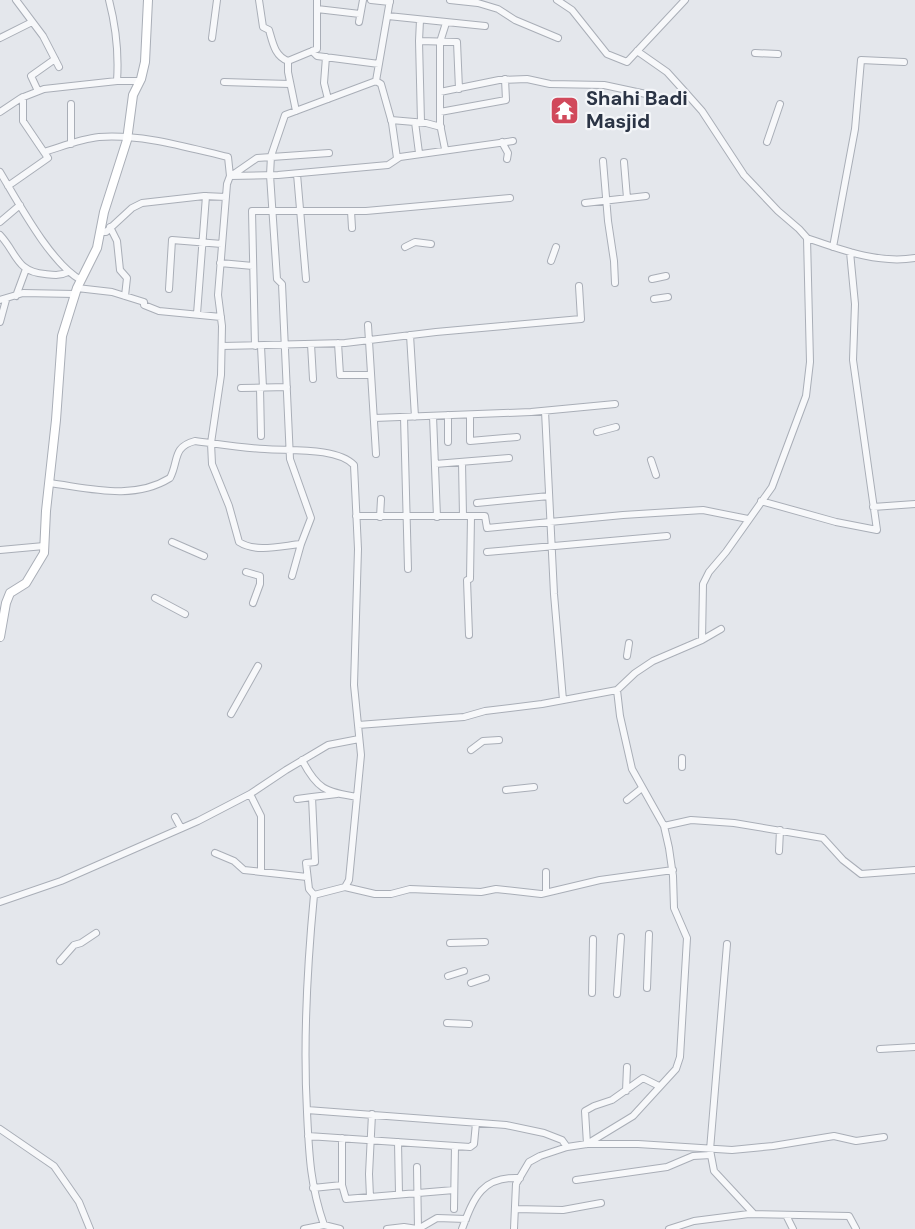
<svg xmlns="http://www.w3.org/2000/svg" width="915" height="1229" font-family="'DM Sans',sans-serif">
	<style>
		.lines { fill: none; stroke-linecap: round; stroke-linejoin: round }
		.street-casing { stroke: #a9aeb7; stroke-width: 8 }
		.secondary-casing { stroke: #a9aeb7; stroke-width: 10 }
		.street { stroke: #f7f8fa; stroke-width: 6 }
		.secondary { stroke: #fff; stroke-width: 8 }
		.labels { text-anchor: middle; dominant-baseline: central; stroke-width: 4.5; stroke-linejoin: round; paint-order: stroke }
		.poi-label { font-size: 20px; font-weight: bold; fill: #2b3445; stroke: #f4f6f9; text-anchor: start }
	</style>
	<rect width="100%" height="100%" fill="#e4e7ec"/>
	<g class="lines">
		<defs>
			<path id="street" d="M 16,0 L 43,36 L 59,67
				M 109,0 C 116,27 119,52 117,81
				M 259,0 L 263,27 L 269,30 C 273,44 275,56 288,61 L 317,49 L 317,0
				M 371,0 L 390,2
				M 450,0 L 478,3 L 498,9 L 515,20 L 558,38
				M 557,0 L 572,10 L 607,54 L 627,62 L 685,0
				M 317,9 L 360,14
				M 388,16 L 485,26
				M 420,20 L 419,41 L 421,122
				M 359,22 L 363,0
				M 0,38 L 32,22
				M 212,38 L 217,0
				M 419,41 L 457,42 L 459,89
				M 312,51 L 317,56 L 379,64
				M 755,53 L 778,54
				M 326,57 L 324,83 L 328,99
				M 288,61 L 288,72 L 296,111
				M 376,81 L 381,84 L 392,123 L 397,158
				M 224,82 L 290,84
				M 38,91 L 31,76 L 55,59
				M 440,92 L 499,80 L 527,79 L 550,84 L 604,85 L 646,94
				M 71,104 L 71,144
				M 0,112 L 21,98 L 44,89 L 117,81 L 140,81
				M 440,112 L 506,100 L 505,79
				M 391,120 L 426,123 L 441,127
				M 415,122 L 419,153
				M 502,142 L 508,153 L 507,159
				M 767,142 L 780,104
				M 445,149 L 440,124 L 440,42 L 446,23
				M 44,152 C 61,147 80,139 99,137 C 143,134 185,147 228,157 L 230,176 L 227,184 L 218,295 L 222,326 L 221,375 L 211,443 L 212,464 L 229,506 L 239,542 C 256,553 281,546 301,544
				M 603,161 L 608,221 L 614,261 L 615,283
				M 624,162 L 627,198
				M 0,172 C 18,202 51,264 81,280
				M 297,174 L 306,279
				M 230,176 L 278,175 L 388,165 L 400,157 L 513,141
				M 231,176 L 257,158 L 329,153
				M 8,186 L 48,158 L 23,121 L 23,97
				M 585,203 L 646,196
				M 351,211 L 352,228
				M 0,222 L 20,205
				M 110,227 L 117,241 L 120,270 L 127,278 L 125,296
				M 100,232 L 106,232 L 132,208 L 142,203 L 204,196 L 226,197
				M 0,235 C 17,253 16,272 45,274 C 54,275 60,276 68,272
				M 807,238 C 842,250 878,264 915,258
				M 405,247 L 415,242 L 431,244
				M 833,247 L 855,129 L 861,60 L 904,62
				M 551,261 L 556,247
				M 220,263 L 253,266
				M 652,279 L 666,276
				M 77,288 L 112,292 L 144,302 L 144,305 L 159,311 L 221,317
				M 169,289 L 172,240 L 222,244
				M 16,296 L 26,269
				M 654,299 L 668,297
				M 0,300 L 23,293 L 75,294
				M 197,314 L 206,196
				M 0,322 L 6,300
				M 368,325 L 376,454
				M 410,335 L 415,417
				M 338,343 L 340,375 L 371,375
				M 311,344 L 313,379
				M 222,346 L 345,343 L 436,332 L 581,319 L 579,286
				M 255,346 L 252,211 L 366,211 L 510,198
				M 261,346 L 263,388
				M 241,388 L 287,387
				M 260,388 L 261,436
				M 545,411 L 554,594 L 563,700
				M 448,415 L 448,442
				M 470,415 L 470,441 L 517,437
				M 433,416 L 437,517
				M 404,417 L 408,569
				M 374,418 L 531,412 L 615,404
				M 597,432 L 616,427
				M 651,460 L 656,475
				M 462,462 L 463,516
				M 435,464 L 509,458
				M 49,483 C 89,488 133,501 170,478 C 179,461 172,447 195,441 C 218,444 241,448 265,449 C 289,451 337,447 354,465 L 358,549 L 354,685 L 361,755 L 349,880 L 345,887 L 314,895 C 307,968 303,1039 307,1112 C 309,1153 310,1185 324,1225
				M 761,501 L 836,522 L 877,530 L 853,360 L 855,304 L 850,252
				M 477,503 L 549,496
				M 873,507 L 915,504
				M 356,516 L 471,516 L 470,579 L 467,580 L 469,635
				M 471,516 L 485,516 L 487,528 L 623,515 L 703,510 L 748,519
				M 380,517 L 381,499
				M 172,542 L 204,556
				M 0,550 L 44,546
				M 487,552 L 667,536
				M 246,572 L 260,576 L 260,584 L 253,603
				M 292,576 L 301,544 L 311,518 L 290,459 L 282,284 L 277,279 L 270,175 L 271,156 L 285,115 L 376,81 L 390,0
				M 155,598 L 185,614
				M 702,640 L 721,629
				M 627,656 L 629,643
				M 617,690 L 620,716 L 632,769 L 664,826 L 669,848 L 673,876 L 674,908 L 687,938 L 680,1057 L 676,1069 L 633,1116 L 587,1144 L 585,1111 L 594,1106 L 612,1100 L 643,1078 L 659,1086
				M 231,714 L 258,666
				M 358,725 L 464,717 L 485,711 L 542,704 L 617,690 L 635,673 L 653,661 L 702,640 L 703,584 L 709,572 L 726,552 L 772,487 L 806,396 L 810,362 L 807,238 L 799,229 L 778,211 L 744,175 L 702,111 L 686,93 L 667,72 L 637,51
				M 471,750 L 483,741 L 499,740
				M 682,758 L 682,767
				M 302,760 C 317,789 325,792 357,797
				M 506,790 L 534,787
				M 250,794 L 261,816 L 261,872
				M 312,797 L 337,794
				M 297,799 L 312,797 L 315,862 L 306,863 L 309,889 L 314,895
				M 627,800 L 642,788
				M 175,817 L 181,828
				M 664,826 L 691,820 L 734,823 L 823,838 L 843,860 L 861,874 L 915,870
				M 779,851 L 780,830
				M 215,853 L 234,861 L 244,870 L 307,877
				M 345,887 L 375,894 L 391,894 L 410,889 L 481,892 L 496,889 L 541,894 L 600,880 L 673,870
				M 546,892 L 546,872
				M 0,902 L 61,881 L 198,821 L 250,794 L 286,770 L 328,745 L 359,739
				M 450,943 L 485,942
				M 727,944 L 710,1150 L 714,1171 L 754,1214
				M 60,961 L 74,945 L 81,943 L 96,933
				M 448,976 L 464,971
				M 471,983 L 486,978
				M 647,988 L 649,934
				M 592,993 L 593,939
				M 617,994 L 621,937
				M 447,1023 L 469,1024
				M 880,1049 L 915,1047
				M 626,1091 L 627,1067
				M 307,1110 L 506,1125 L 544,1133 L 562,1140 L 567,1147
				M 0,1129 L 54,1166 L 79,1202 L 90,1229
				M 308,1136 L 470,1147 L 474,1144 L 476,1123
				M 342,1138 L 342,1185
				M 398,1142 L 399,1194
				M 417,1167 L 418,1229
				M 576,1180 L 667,1167 L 693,1156 L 711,1155
				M 313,1188 L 342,1185 L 346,1199 L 454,1190
				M 370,1197 L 369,1174 L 372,1114
				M 454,1209 L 455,1146
				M 515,1209 L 563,1210 L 601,1203
				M 786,1215 L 793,1229
				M 304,1229 L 324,1225 L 340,1229
				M 387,1229 L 404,1227 L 417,1229
				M 418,1229 L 437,1218 L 466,1219
				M 462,1229 C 474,1197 482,1176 520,1178
				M 514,1229 L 516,1184 L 529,1162 L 540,1156 L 567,1147 L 587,1144 L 638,1144 L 732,1150 L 773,1146 L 834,1136 L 856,1141 L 884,1137
				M 669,1229 L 694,1221 L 749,1214 L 849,1216 L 856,1229"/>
			<path id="secondary" d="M 0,637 L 6,603 L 10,593 L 26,583 L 44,553 L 46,511 L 56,420 L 62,336 L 77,288 L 97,248 L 104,212 L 127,140 L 133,95 L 141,79 L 145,62 L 148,0"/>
		</defs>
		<use href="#street" class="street-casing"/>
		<use href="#secondary" class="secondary-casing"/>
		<use href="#street" class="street"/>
		<use href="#secondary" class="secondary"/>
	</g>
	<defs>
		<symbol id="temple-square" viewBox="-11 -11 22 22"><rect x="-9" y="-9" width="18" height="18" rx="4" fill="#d1495b" stroke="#f4f6f9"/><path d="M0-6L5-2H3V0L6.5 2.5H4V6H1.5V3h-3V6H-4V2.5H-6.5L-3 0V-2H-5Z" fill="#fff"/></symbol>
	</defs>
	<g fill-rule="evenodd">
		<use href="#temple-square" x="548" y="94" width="33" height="33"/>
	</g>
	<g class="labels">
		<g class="poi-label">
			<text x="586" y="98">Shahi Badi<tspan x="586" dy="23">Masjid</tspan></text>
		</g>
	</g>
</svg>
